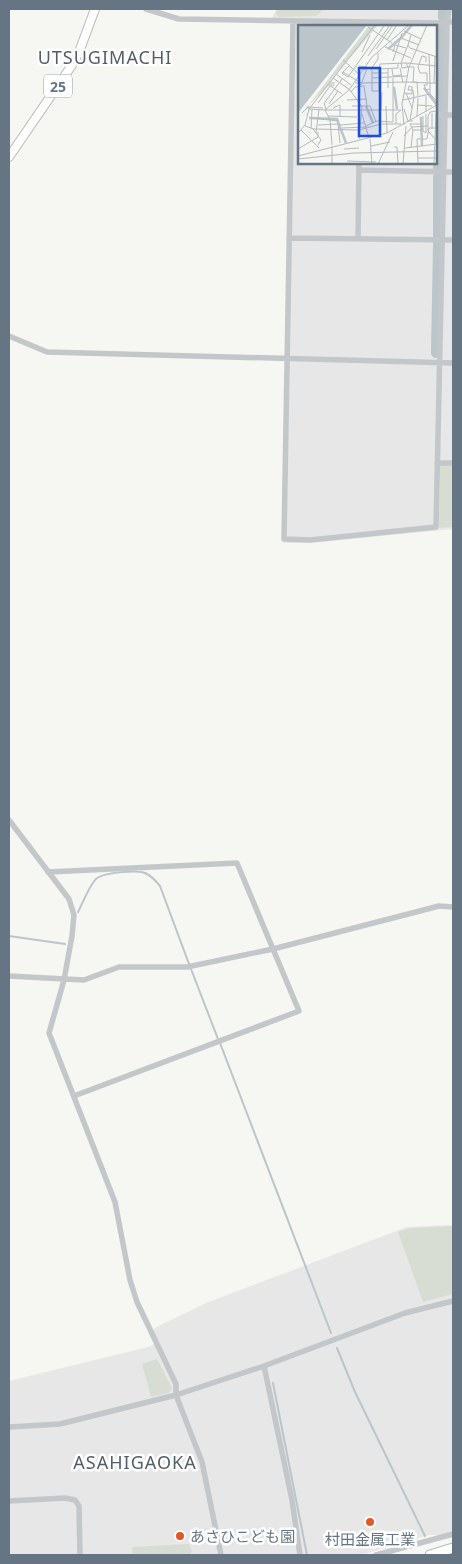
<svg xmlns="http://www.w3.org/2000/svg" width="462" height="1564" font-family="'Noto Sans','Noto Sans JP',sans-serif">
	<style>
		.built { fill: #e6e7e6; fill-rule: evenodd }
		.green { fill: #d7ddd3 }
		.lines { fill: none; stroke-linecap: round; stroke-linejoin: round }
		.stream { stroke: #bbc5ca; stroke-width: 2 }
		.river { stroke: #bbc5ca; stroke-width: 10 }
		.major-casing { stroke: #b6babe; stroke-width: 10 }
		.highway-casing { stroke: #b6b9bc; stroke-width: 11 }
		.minor { stroke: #c3c7ca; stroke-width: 5.5 }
		.major { stroke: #fff; stroke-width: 8 }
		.highway { stroke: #fff; stroke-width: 9 }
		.poi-dot { fill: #e25826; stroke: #fff; stroke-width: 2 }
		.labels { text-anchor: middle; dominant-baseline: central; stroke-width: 5; stroke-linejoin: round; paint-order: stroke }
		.shield { fill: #fff; stroke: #939ea8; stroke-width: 1 }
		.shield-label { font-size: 14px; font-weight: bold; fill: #657583 }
		.poi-label { font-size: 15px; fill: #657583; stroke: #fff; text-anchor: start }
		.quarter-label { font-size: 18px; letter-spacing: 1px; fill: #535e68; stroke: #fff }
		.inset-river { fill: none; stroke: #bbc5ca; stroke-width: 2.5 }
		.inset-road { fill: none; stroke: #b3babf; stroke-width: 1 }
		.view { fill: #1d4ed8; fill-opacity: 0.15; stroke: #1d4ed8; stroke-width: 2.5 }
		.inset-edge { fill: none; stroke: #657583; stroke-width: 2.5 }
	</style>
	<rect width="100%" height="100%" fill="#f6f6f2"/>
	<path class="built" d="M 277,9 L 453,9 L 453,529 L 310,543 L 284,543 L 296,19 L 271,19 ZM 300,26 L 436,26 L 436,162 L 300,162 Z
		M 453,1225 L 453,1531 L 441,1535 L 429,1535 L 361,1555 L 9,1555 L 9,1381 L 148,1347 L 158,1342 L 153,1332 L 155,1328 L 206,1303 L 407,1227 Z"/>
	<path class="green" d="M 279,9 L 322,9 L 322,11 L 316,16 L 279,17 L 275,13 Z
		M 440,465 L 453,466 L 453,527 L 439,528 Z
		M 453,1226 L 453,1294 L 423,1302 L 398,1232 L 410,1228 Z
		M 157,1359 L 172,1388 L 169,1393 L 151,1397 L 142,1364 Z
		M 189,1544 L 192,1551 L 190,1555 L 133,1555 L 132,1547 Z"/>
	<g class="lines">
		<path class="stream" d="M 78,912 C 83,902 88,889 95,880 C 102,872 136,870 145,873 C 152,876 155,880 160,886 L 189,964
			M 9,936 L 65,944
			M 191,969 L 218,1039
			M 220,1043 L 331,1333
			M 337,1348 L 355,1392 L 425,1536
			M 273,1383 L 307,1555"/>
		<path class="river" d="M 443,17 L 443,9
			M 440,110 L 442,27
			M 438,170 L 440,119
			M 438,238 L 438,177
			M 436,353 L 438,245"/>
		<defs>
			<path id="major" d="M 9,157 L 72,65 L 79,52 L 95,9"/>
			<path id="highway" d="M 430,1555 L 453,1548"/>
		</defs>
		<use href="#major" class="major-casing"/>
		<use href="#highway" class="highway-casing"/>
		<path class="minor" d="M 146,9 L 179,19 L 439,23 L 447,22 L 449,9
			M 293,22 L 284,539 L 310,540 L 436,527 L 447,22 L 453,22
			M 436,115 L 453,115
			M 359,170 L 453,172
			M 289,238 L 453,240
			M 358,239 L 359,162
			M 9,336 L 47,352 L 453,363
			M 437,463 L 453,463
			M 9,820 L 69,899 L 74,915 L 72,936 L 64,980 L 49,1033 L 115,1202 L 130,1280 L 137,1302 L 176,1384 L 176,1395 L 202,1462 L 221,1555
			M 48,872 L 237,863 L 299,1011 L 74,1096
			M 9,976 L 84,980 L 119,967 L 187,967 L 273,949 L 439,906 L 453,907
			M 264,1366 L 292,1500 L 300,1555
			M 9,1427 L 60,1424 L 176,1395 L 264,1366 L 405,1313 L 453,1301
			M 9,1501 L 65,1498 L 75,1500 L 79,1506 L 80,1555
			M 376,1555 L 453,1534"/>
		<use href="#major" class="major"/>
		<use href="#highway" class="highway"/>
	</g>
	<g class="poi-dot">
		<circle cx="370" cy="1522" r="5"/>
		<circle cx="180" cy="1536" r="5"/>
	</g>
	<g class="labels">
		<rect class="shield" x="44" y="74.5" width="28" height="23" rx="4"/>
		<g class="shield-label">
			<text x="58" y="86">25</text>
		</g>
		<g class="poi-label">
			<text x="190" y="1536">あさひこども園</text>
			<text x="370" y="1539" text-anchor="middle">村田金属工業</text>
		</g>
		<g class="quarter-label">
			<text x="105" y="57">UTSUGIMACHI</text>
			<text x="135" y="1462">ASAHIGAOKA</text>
		</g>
	</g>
	<g transform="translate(298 25)">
		<rect width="139" height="139" fill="#f6f6f2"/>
		<path d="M 80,0 L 32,56 L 37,57 L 36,62 L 31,60 L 10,81 L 70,2 Z" fill="#d7ddd3"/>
		<path d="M 0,0 L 69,0 L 0,88 Z" fill="#bbc5ca"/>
		<path class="inset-river" d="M 103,13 L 114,0M 90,24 L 103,13M 96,62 L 99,84M 126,63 L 139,80M 68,81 L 75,98M 123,92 L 124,121M 11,93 L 39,94 L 48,118"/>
		<path class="inset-road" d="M 70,2 L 94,18M 106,6 L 123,14M 113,10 L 110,20 L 112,23 L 139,32M 103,13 L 121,20M 89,15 L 99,0M 110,20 L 103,38 L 104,43 L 110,42M 87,22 L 113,33M 78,24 L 95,0M 64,27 L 72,10M 95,27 L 97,20 L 108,23M 131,30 L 132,58M 70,31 L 92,0M 45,35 L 62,50M 95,36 L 104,8M 128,37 L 128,32 L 124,31 L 120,42 L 122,48 L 129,48 L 129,60 L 126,60 L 128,65 L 132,64M 108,38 L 110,42 L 116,42 L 115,57 L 119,57 L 120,71M 51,41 L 44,48 L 50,52 L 86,1M 61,41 L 81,44 L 82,39 L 108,38 L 139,41M 102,43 L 105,58M 73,44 L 80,34 L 80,28M 74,44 L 74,66 L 81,66 L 81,44 L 100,43 L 100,38M 94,44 L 95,51 L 103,50M 45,47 L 63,58 L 108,57M 74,48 L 90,48M 38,49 L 53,60M 35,53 L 52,65 L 64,82 L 61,114M 74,53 L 109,51M 57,57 L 63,60 L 69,43M 108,57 L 132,58M 136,58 L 137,31M 31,60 L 44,69M 90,63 L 90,44M 53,67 L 57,62 L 66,61 L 69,81M 106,68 L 114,69 L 114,62 L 111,61 L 110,65 L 115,65 L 116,72 L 112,95M 108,68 L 114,83M 132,69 L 132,58 L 139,58M 49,75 L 69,74M 105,75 L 132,69 L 139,76M 26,77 L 28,85 L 103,85M 27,77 L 44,54M 20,78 L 32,61M 31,79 L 40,66M 119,80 L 134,81M 9,81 L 11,84 L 77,0M 54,81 L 72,81 L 78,97M 88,81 L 89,108M 35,83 L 42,80 L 42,91M 106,84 L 110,96 L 115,96M 27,85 L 51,65 L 74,32 L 111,0M 27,85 L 32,95 L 34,120M 83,85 L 84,67M 139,86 L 132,87 L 130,92 L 130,106 L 139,116M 128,87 L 128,71M 4,88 L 10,82 L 25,83M 134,88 L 134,104M 64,89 L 71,113M 30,91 L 59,92M 119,91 L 120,73M 125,91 L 125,106 L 128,108M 14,93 L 40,96M 98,99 L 98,89 L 103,85M 112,99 L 115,105 L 113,123M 112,99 L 123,99 L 124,105 L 115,105M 20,100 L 40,99 L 42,118M 42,100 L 66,98M 106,100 L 104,79 L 111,42 L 129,0M 7,101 L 16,104 L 61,105 L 83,99 L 103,99M 68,101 L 79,96 L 95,97 L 95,53M 44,103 L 68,102M 13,104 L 14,84M 15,104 L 23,115 L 20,120M 3,105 L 21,123M 0,108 L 7,100 L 11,84 L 27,85M 18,108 L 21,84M 128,108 L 128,89M 106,111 L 114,102 L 130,101M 72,114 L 74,139M 34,121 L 34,139M 73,121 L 92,117M 96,122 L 99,122 L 100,139M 107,123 L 139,119M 0,124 L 20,112 L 20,107M 46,124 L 61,123M 0,131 L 89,108 L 139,80M 120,133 L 139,133M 0,134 L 56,128 L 139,126M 49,136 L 78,137M 80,139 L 95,107M 105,139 L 108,101M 120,139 L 119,114 L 129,114 L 131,103 L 139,103M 136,139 L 138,88"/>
		<path class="view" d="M 61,43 L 82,43 L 82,111 L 61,111 Z"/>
		<rect width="139" height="139" class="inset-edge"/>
	</g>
	<rect width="462" height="1564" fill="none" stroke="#657583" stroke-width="20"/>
</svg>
